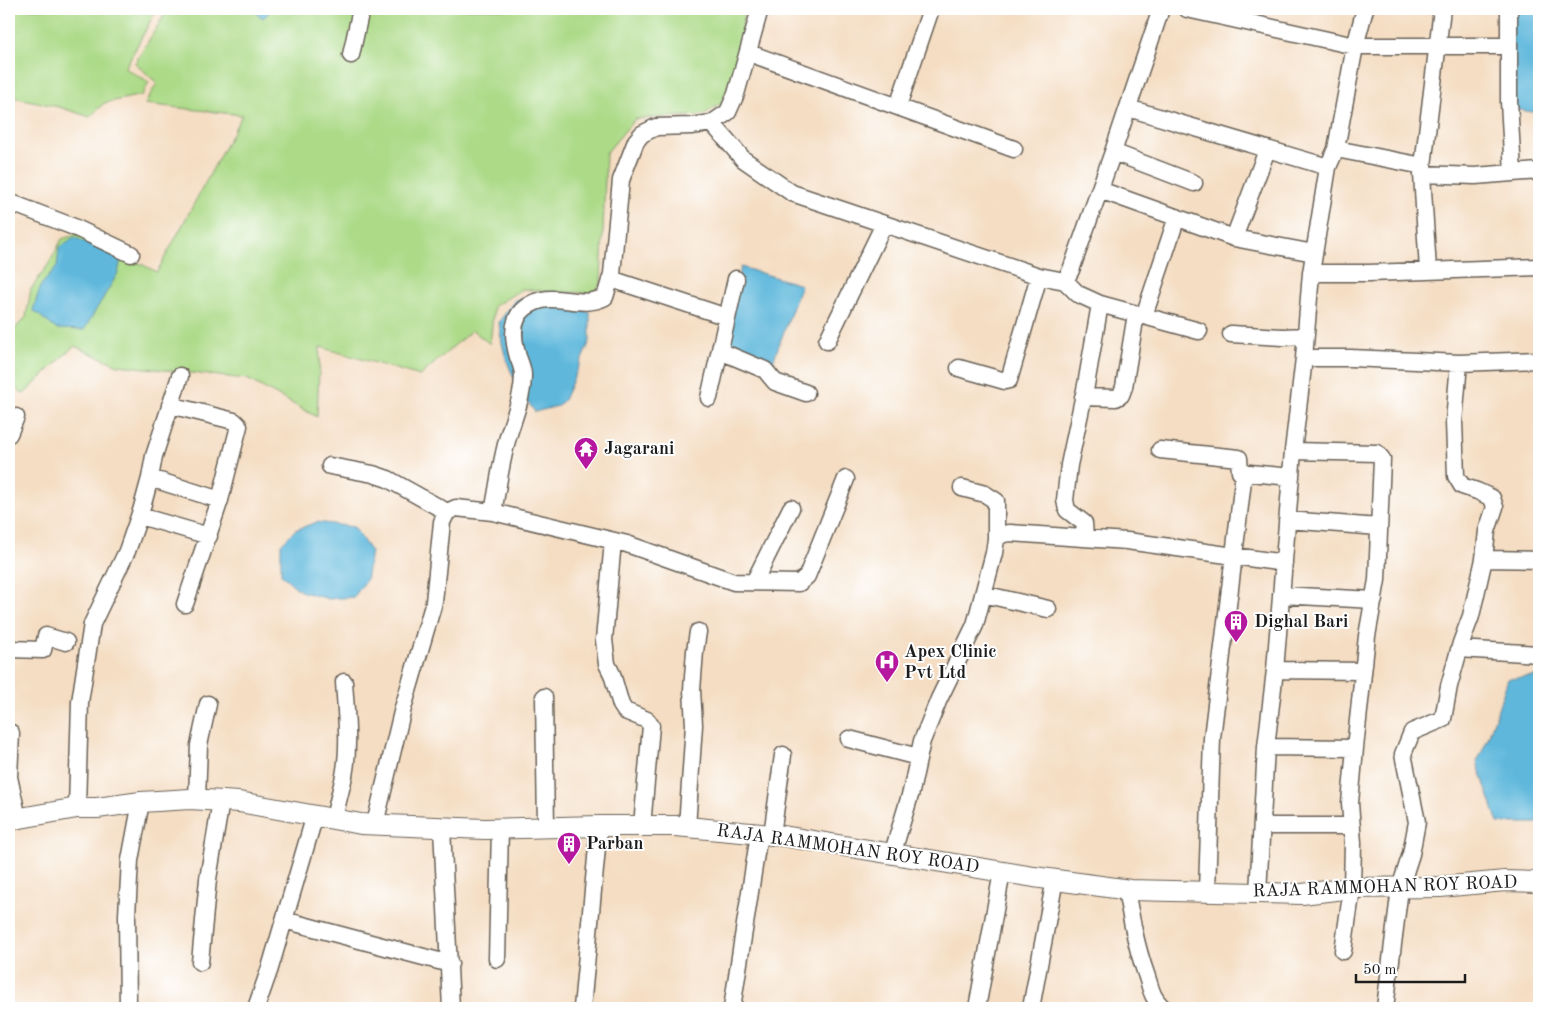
<svg xmlns="http://www.w3.org/2000/svg" width="1548" height="1017" font-family="'Old Standard TT',serif">
	<style>
		.green { fill: #acda87; stroke: #647b52 }
		.water { fill: #5fb8dc; stroke: #3e6a7c }
		.lines { fill: none; stroke-linecap: round; stroke-linejoin: round }
		.minor-casing { stroke: #686056; stroke-width: 19 }
		.major-casing { stroke: #686056; stroke-width: 22 }
		.minor { stroke: #fff; stroke-width: 16 }
		.major { stroke: #fff; stroke-width: 20 }
		.labels { text-anchor: middle; dominant-baseline: central; stroke-width: 4; stroke-linejoin: round; paint-order: stroke }
		.poi-label { font-size: 18px; font-weight: bold; fill: #1c1c1c; stroke: #fff; text-anchor: start }
		.street-label { font-size: 18px; fill: #1c1c1c; stroke: #fff }
	</style>
	<rect width="100%" height="100%" fill="#fff"/>
	<filter id="ink" filterUnits="userSpaceOnUse"><feTurbulence type="fractalNoise" baseFrequency=".02" numOctaves="2"/><feDisplacementMap in="SourceGraphic" scale="10" xChannelSelector="R" yChannelSelector="G"/><feConvolveMatrix kernelMatrix="1 2 1 2 8 2 1 2 1" color-interpolation-filters="sRGB"/></filter>
	<filter id="wash" filterUnits="userSpaceOnUse"><feTurbulence type="fractalNoise" baseFrequency=".0096" numOctaves="4" result="noise"/><feDisplacementMap in="SourceGraphic" scale="20" xChannelSelector="R" yChannelSelector="G"/><feGaussianBlur stdDeviation="1.12" result="paint"/><feColorMatrix in="noise" values="0 0 0 0 0 0 0 0 0 0 0 0 0 0 0 0 0 1.4 0 .05"/><feComposite in="paint" operator="in"/></filter>
	<g filter="url(#wash)">
		<rect width="100%" height="100%" fill="#f4ddc2"/>
		<path class="green" d="M 9,9 L 157,9 L 125,68 L 149,82 L 142,95 L 104,103 L 90,117 L 59,107 L 9,96 Z
			M 168,9 L 744,9 L 740,56 L 722,103 L 703,115 L 635,119 L 606,153 L 601,284 L 592,293 L 552,292 L 523,289 L 494,306 L 490,344 L 472,330 L 420,376 L 320,347 L 317,417 L 247,379 L 118,365 L 74,346 L 24,394 L 9,384 L 9,335 L 26,317 L 31,289 L 50,262 L 62,239 L 80,233 L 157,272 L 242,115 L 145,104 L 157,83 L 135,63 Z"/>
		<path class="water" d="M 251,9 L 273,9 L 263,18 Z
			M 1514,9 L 1539,9 L 1539,113 L 1506,108 Z
			M 74,237 L 121,259 L 118,273 L 84,330 L 56,329 L 33,310 L 41,285 L 57,267 L 59,248 Z
			M 741,267 L 801,285 L 772,364 L 733,358 L 726,344 L 726,327 Z
			M 542,296 L 590,312 L 590,341 L 564,400 L 558,406 L 535,412 C 514,383 502,358 499,322 L 515,300 Z
			M 317,522 L 354,527 L 371,552 L 366,580 L 354,597 L 329,599 L 300,591 L 281,574 L 281,544 L 295,530 Z
			M 1534,676 L 1539,677 L 1539,823 L 1498,823 L 1477,762 L 1487,741 L 1508,679 Z"/>
	</g>
	<g filter="url(#ink)">
		<g class="lines">
			<defs>
				<path id="minor" d="M 1187,9 L 1355,46 L 1508,46
					M 1509,9 L 1509,101 L 1513,173
					M 749,53 L 1014,149
					M 351,55 L 361,9
					M 898,106 L 931,9
					M 1128,108 L 1328,167
					M 712,123 L 743,159 L 792,193 L 1039,276 L 1065,281 L 1071,270 L 1113,152 L 1161,9
					M 1336,149 L 1423,166
					M 1113,152 L 1194,183
					M 1422,174 L 1442,9
					M 1100,190 L 1234,238 L 1267,150
					M 9,202 L 74,227 L 131,254
					M 1234,238 L 1314,253
					M 1428,270 L 1422,174 L 1475,176 L 1539,171
					M 1311,273 L 1369,273 L 1539,267
					M 611,279 L 727,317
					M 1065,281 L 1078,294 L 1100,304 L 1199,331
					M 1144,316 L 1177,217
					M 1231,334 L 1283,337 L 1305,336
					M 827,341 L 884,224
					M 720,351 L 765,370 L 775,382 L 806,393
					M 1304,358 L 1351,358 L 1459,363 L 1454,422 L 1456,476 L 1462,486 L 1477,491 L 1492,498 L 1495,507 L 1487,531 L 1484,559
					M 1459,363 L 1539,360
					M 959,368 L 1005,381 L 1009,380 L 1039,276
					M 1083,397 L 1116,398 L 1121,395 L 1124,387 L 1136,314
					M 709,398 L 736,279
					M 170,405 L 234,421 L 239,426 L 220,500
					M 9,434 L 16,417
					M 1160,450 L 1239,458 L 1240,472 L 1291,477
					M 1293,451 L 1377,453 L 1382,459 L 1377,580 L 1367,636 L 1355,748 L 1350,803 L 1353,843 L 1352,888 L 1343,951
					M 330,466 L 373,474 L 388,479 L 447,512
					M 150,478 L 220,500 L 185,604
					M 962,488 L 985,494 L 996,501 L 996,539
					M 493,512 C 498,487 501,461 508,437 C 514,416 523,397 523,375 C 523,369 520,362 518,357 C 513,340 510,320 525,308 C 552,287 577,311 605,297 L 612,274 L 621,180 L 636,141 L 642,134 L 656,127 L 691,126 L 712,123 L 728,112 L 736,94 L 760,9
					M 140,516 L 209,536
					M 1287,520 L 1379,527
					M 1085,538 L 1084,523 L 1067,510 L 1065,500 L 1069,465 L 1086,385 L 1100,304
					M 613,541 L 604,640 L 607,664 L 612,674 L 621,705 L 625,711 L 647,720 L 651,726 L 642,826
					M 754,582 L 791,508
					M 983,594 L 1048,609
					M 1281,595 L 1374,600
					M 9,649 L 43,650 L 46,636 L 66,642
					M 1459,649 L 1539,654
					M 1275,670 L 1363,671
					M 544,697 L 546,827
					M 11,733 L 9,777 L 18,819
					M 849,739 L 918,757
					M 1266,747 L 1355,748
					M 197,799 L 199,745 L 208,704
					M 77,808 L 80,702 L 92,624 L 127,551 L 141,511 L 150,478 L 154,456 L 180,376
					M 334,819 C 337,804 341,790 344,776 C 350,745 346,713 344,682
					M 375,824 L 403,708 L 434,602 L 442,522 L 447,512 L 456,508 L 493,512 L 627,544 L 734,582 L 799,583 L 807,576 L 846,479
					M 1262,826 L 1352,826
					M 687,827 L 694,725 L 692,690 L 695,651 L 698,632
					M 442,828 L 451,1008
					M 772,835 L 783,755
					M 892,855 L 911,792 L 922,741 L 939,699 L 975,625 L 994,553 L 996,539 L 1003,534 L 1010,533 L 1127,541 L 1284,563
					M 1126,889 C 1131,918 1136,946 1146,974 C 1151,988 1151,997 1163,1008
					M 1207,891 L 1212,738 L 1244,472
					M 1258,893 L 1266,747 L 1275,670 L 1293,451 L 1304,358 L 1311,273 L 1328,167 L 1336,149 L 1355,46 L 1365,9
					M 284,920 L 450,964
					M 497,959 L 500,828
					M 200,962 L 208,879 L 221,801
					M 128,1008 L 127,915 L 130,860 L 141,802
					M 256,1008 L 270,968 L 315,815
					M 582,1008 L 599,826
					M 732,1008 L 759,834
					M 977,1008 L 1002,872
					M 1031,1008 L 1055,879
					M 1385,1008 L 1400,888 L 1411,854 L 1417,822 L 1403,754 L 1412,732 L 1443,719 L 1449,686 L 1461,643 L 1471,616 L 1484,559 L 1539,560"/>
				<path id="major" d="M 9,820 L 77,808 L 97,808 L 141,802 L 190,799 L 239,802 L 361,824 L 485,829 L 599,826 L 676,826 L 783,836 L 1034,877 L 1130,890 L 1302,894 L 1352,888 L 1440,887 L 1505,881 L 1539,882"/>
			</defs>
			<use href="#minor" class="minor-casing"/>
			<use href="#major" class="major-casing"/>
			<use href="#minor" class="minor"/>
			<use href="#major" class="major"/>
		</g>
	</g>
	<defs>
		<symbol id="temple-pin" viewBox="-11 -11 22 30"><path d="M0 17L-7.5 6A9.5 9.5 0 1 1 7.5 6Z" fill="#b5179e" stroke="#fff"/><path d="M0-6L5-2H3V0L6.5 2.5H4V6H1.5V3h-3V6H-4V2.5H-6.5L-3 0V-2H-5Z" fill="#fff"/></symbol>
		<symbol id="building-pin" viewBox="-11 -11 22 30"><path d="M0 17L-7.5 6A9.5 9.5 0 1 1 7.5 6Z" fill="#b5179e" stroke="#fff"/><path d="M-4-6H4V6H1V3H-1V6H-4ZM-2.5-4.3h1.7v1.8h-1.7ZM.8-4.3h1.7v1.8H.8ZM-2.5-1h1.7V.8h-1.7ZM.8-1h1.7V.8H.8Z" fill="#fff"/></symbol>
		<symbol id="hospital-pin" viewBox="-11 -11 22 30"><path d="M0 17L-7.5 6A9.5 9.5 0 1 1 7.5 6Z" fill="#b5179e" stroke="#fff"/><path d="M-5-5h3v3.5h4V-5h3V5h-3V1.5h-4V5h-3Z" fill="#fff"/></symbol>
	</defs>
	<g fill-rule="evenodd">
		<use href="#temple-pin" x="572" y="435" width="28" height="38"/>
		<use href="#building-pin" x="1222" y="608" width="28" height="38"/>
		<use href="#hospital-pin" x="873" y="648" width="28" height="38"/>
		<use href="#building-pin" x="555" y="830" width="28" height="38"/>
	</g>
	<g class="labels">
		<g class="poi-label">
			<text x="604" y="449">Jagarani</text>
			<text x="1254" y="622">Dighal Bari</text>
			<text x="904" y="652">Apex Clinic<tspan x="904" dy="21">Pvt Ltd</tspan></text>
			<text x="586" y="844">Parban</text>
		</g>
		<g class="street-label">
			<text transform="translate(848 849) rotate(8)">RAJA RAMMOHAN ROY ROAD</text>
			<text transform="translate(1385 887) rotate(-2)">RAJA RAMMOHAN ROY ROAD</text>
		</g>
	</g>
	<rect width="1548" height="1017" fill="none" stroke="#fff" stroke-width="30"/>
	<path d="M1356 974v8h109v-8" fill="none" stroke="#1c1c1c" stroke-width="2.5"/>
	<text x="1363" y="974" font-size="15" fill="#1c1c1c" stroke="#ffffff" stroke-width="4" paint-order="stroke">50 m</text>
</svg>
